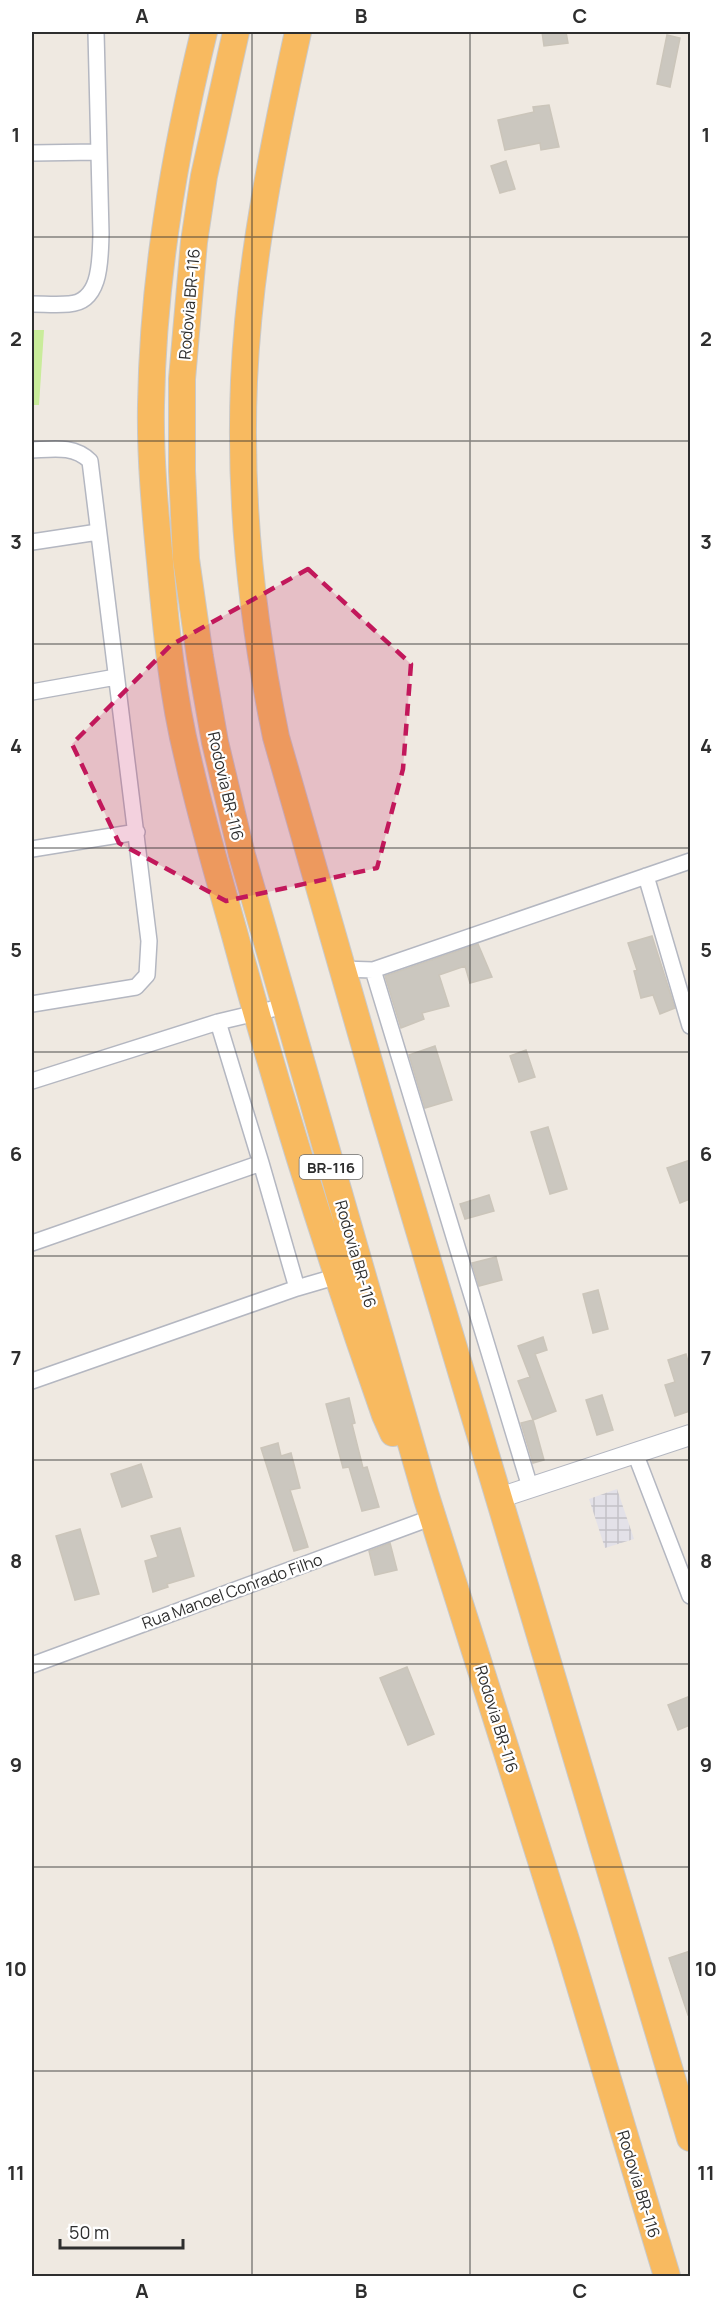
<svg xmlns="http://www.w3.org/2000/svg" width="722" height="2308" font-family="Manrope,sans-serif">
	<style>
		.industrial { fill: url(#industrial-grid) }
		.pitch { fill: #c9ec9a }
		.building { fill: #cbc7bf; stroke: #cbc5ba; stroke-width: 1.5 }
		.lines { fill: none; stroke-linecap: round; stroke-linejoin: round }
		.minor-casing { stroke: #b4b7c1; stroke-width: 18 }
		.tertiary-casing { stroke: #b4b7c1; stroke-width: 22 }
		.trunk-casing { stroke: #c9c9c9; stroke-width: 28 }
		.path { stroke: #c9c9c9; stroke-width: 3; stroke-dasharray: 4.5 3; stroke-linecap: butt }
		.minor { stroke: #fff; stroke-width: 15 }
		.tertiary { stroke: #fff; stroke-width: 20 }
		.trunk { stroke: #f8ba60; stroke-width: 26 }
		.marked { fill: #c2185b; fill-opacity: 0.2; stroke: #c2185b; stroke-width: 4.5; stroke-dasharray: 12 8; stroke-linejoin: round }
		.grid { fill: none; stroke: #2e2e2e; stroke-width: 1.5; stroke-opacity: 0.55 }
		.labels { text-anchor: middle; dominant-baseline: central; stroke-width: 4.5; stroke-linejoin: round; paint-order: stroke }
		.shield { fill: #fff; stroke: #6d6d6d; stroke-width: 1.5 }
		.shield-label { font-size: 15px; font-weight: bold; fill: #2e2e2e }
		.street-label { font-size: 16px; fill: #2e2e2e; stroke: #fff }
		.neatline { fill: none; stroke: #2e2e2e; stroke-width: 2 }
		.grid-label { font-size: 20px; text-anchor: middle; font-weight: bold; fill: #2e2e2e }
	</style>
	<defs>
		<pattern id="industrial-grid" width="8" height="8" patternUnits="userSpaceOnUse" patternTransform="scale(1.5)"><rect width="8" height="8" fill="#e3e1e8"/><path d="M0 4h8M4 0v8" fill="none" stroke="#c3c1c7"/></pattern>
	</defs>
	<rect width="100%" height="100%" fill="#efe9e1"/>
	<path class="industrial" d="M 617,1489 L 634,1539 L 605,1548 L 589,1499 Z"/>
	<path class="pitch" d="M 32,330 L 44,330 L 39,405 L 32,405 Z"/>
	<path class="building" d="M 542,32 L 566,32 L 568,43 L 544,46 Z
		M 667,35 L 680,38 L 670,87 L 657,84 Z
		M 549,105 L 559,147 L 541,150 L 540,143 L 505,150 L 498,120 L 534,112 L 533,107 Z
		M 506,161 L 515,189 L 500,193 L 491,166 Z
		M 652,936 L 675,1008 L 660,1014 L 653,995 L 641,998 L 634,971 L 637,970 L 628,943 Z
		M 478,944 L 492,977 L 470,983 L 465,966 L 439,975 L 449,1006 L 422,1013 L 424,1019 L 401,1028 L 385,976 Z
		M 435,1046 L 452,1100 L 425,1108 L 409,1055 Z
		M 526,1050 L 535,1077 L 519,1082 L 510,1056 Z
		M 548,1127 L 567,1189 L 550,1194 L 531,1132 Z
		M 690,1160 L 690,1199 L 680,1203 L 667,1168 Z
		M 489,1195 L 494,1211 L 465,1219 L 460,1204 Z
		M 496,1257 L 502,1280 L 479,1286 L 472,1263 Z
		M 598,1290 L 608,1329 L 593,1333 L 583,1294 Z
		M 543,1337 L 547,1350 L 535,1354 L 556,1411 L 533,1420 L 518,1381 L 530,1377 L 518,1346 Z
		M 686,1354 L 690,1370 L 690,1411 L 675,1416 L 665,1385 L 675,1382 L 668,1360 Z
		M 602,1395 L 613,1430 L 597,1435 L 586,1400 Z
		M 349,1398 L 355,1423 L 352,1424 L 363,1468 L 367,1467 L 379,1507 L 362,1511 L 349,1467 L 343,1468 L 326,1404 Z
		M 533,1420 L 544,1460 L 533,1463 L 521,1423 Z
		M 278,1443 L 281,1456 L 291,1453 L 300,1488 L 290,1490 L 308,1547 L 294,1551 L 261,1448 Z
		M 141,1464 L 152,1497 L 122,1507 L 111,1474 Z
		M 180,1528 L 194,1576 L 167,1584 L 168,1587 L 153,1592 L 145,1561 L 158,1557 L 151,1536 Z
		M 80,1529 L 99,1594 L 75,1600 L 56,1536 Z
		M 390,1543 L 397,1570 L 375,1575 L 369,1551 Z
		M 407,1667 L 434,1734 L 408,1745 L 380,1678 Z
		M 690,1696 L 690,1725 L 678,1730 L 668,1705 Z
		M 690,1951 L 690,2014 L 688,2015 L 669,1958 Z"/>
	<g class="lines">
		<defs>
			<path id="minor" d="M 32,153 L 97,152
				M 32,304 C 44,304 57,305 69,304 C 102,302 100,258 101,234 L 96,32
				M 32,450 C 53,449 74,445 90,461 L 149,941 L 147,975 L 136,987 L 32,1004
				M 32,542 L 98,532
				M 32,692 L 116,677
				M 32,849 L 137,832
				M 646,876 L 690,1026
				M 342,969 L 373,970 L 690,861
				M 373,970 L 530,1487
				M 218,1022 L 261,1163 L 297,1288
				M 32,1081 L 218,1022 L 285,1006
				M 32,1243 L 261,1163
				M 32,1381 L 297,1288 L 338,1276
				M 635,1453 L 690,1596
				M 32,1665 L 433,1517"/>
			<path id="tertiary" d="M 499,1498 L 690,1435"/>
			<path id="trunk" d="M 204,32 C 174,155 153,278 151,405 C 150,457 155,510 160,562 C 166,628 172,694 188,759 C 201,817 218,875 234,932 C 278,1095 329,1256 385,1415 L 393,1433
				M 236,32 L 204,176 L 194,242 L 182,379 L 182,471 L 186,559 L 200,657 L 215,742 L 242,855 L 426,1496 L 567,1943 L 667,2276
				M 298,32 C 273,146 249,263 244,381 C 239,500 252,621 276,737 L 383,1110 L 690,2138"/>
		</defs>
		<use href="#minor" class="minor-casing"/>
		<use href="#tertiary" class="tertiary-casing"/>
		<use href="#trunk" class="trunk-casing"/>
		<path class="path" d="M 678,32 L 685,33"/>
		<use href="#minor" class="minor"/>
		<use href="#tertiary" class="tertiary"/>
		<use href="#trunk" class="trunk"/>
	</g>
	<path class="marked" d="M 308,569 L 411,664 L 403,769 L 377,868 L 226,901 L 119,843 L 72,744 L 171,645 Z"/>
	<path class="grid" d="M 252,32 L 252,2276M 470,32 L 470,2276M 32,237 L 690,237M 32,441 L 690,441M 32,644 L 690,644M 32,848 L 690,848M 32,1052 L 690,1052M 32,1256 L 690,1256M 32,1460 L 690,1460M 32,1664 L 690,1664M 32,1867 L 690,1867M 32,2071 L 690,2071"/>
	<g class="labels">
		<rect class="shield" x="299.5" y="1155" width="63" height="24" rx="4.5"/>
		<g class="shield-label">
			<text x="331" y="1167">BR-116</text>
		</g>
		<g class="street-label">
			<text transform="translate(189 304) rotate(-85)">Rodovia BR-116</text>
			<text transform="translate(226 786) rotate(77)">Rodovia BR-116</text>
			<text transform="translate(356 1254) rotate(74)">Rodovia BR-116</text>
			<text transform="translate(232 1591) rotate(-20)">Rua Manoel Conrado Filho</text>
			<text transform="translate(497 1719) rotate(73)">Rodovia BR-116</text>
			<text transform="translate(639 2184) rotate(73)">Rodovia BR-116</text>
		</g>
	</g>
	<rect width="722" height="2308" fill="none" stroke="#ffffff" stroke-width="66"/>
	<path d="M60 2239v9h123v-9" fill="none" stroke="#2e2e2e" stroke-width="3"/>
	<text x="69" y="2239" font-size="18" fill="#2e2e2e" stroke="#ffffff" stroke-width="4.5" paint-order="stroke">50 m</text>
	<rect x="33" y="33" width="656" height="2242" class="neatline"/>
	<g class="grid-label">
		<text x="142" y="23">A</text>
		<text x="361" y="23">B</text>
		<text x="580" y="23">C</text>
		<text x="16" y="142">1</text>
		<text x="706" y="142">1</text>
		<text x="16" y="346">2</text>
		<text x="706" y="346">2</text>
		<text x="16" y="549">3</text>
		<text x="706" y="549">3</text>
		<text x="16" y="753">4</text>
		<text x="706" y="753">4</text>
		<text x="16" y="957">5</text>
		<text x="706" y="957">5</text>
		<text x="16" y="1161">6</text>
		<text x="706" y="1161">6</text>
		<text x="16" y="1365">7</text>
		<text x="706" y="1365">7</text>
		<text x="16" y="1568">8</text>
		<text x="706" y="1568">8</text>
		<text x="16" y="1772">9</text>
		<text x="706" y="1772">9</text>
		<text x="16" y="1976">10</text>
		<text x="706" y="1976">10</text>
		<text x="16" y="2180">11</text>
		<text x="706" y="2180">11</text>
		<text x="142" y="2298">A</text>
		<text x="361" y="2298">B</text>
		<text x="580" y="2298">C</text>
	</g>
</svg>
